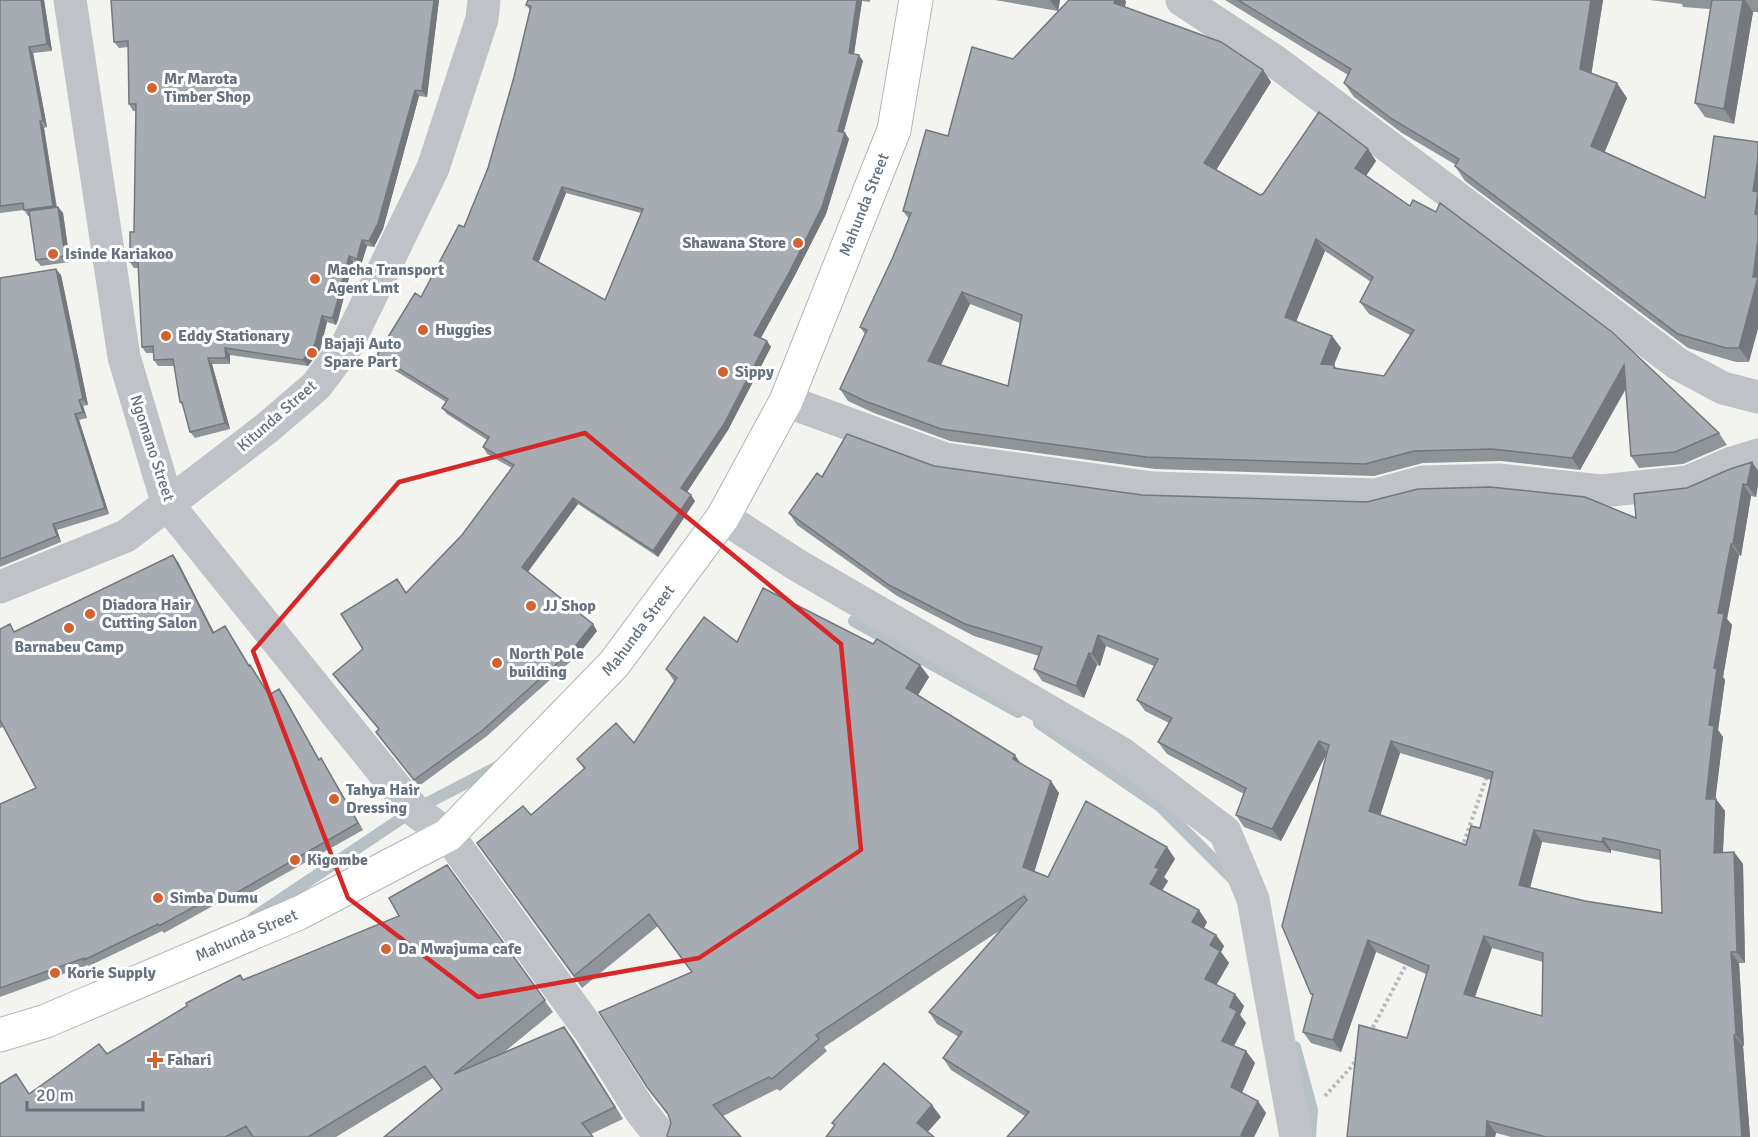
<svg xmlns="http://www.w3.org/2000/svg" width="1758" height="1137" font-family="Signika,sans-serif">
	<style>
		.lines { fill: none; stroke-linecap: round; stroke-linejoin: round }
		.stream { stroke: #b7c1c5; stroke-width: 12 }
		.secondary-casing { stroke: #b2b6ba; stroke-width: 35 }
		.path { stroke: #b7b9bc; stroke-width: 4; stroke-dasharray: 3 3; stroke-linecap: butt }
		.street { stroke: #bfc2c6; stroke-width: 33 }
		.secondary { stroke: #fff; stroke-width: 33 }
		.wall { fill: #8f9499; fill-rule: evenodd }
		.shaded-wall { fill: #74787d }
		.building { fill: #a6acb2; stroke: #74787d; stroke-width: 1.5; fill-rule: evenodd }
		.marked { fill: none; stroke: #d62828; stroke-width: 4.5; stroke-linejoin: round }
		.poi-dot { fill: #d46230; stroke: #fff; stroke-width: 2 }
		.labels { text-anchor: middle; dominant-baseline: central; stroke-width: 6; stroke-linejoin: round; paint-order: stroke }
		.poi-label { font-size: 16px; font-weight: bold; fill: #65717f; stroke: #fff; text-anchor: start }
		.street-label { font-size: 16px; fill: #65717f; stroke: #fff }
	</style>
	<rect width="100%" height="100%" fill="#f3f4f0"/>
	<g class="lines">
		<path class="stream" d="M 854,621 L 1018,712
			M 1039,723 L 1160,806 L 1233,879
			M 253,918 L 414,810 L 499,766
			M 1295,1047 L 1312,1110 L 1310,1137"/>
		<defs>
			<g id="secondary">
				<path id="s1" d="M 0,1035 L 46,1021 L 299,913 L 448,835 L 614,664 L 723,517 L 786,401 L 894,130 L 916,0"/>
			</g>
		</defs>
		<use href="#secondary" class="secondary-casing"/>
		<path class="path" d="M 1462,848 L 1487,776
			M 1370,1033 L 1407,963
			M 1325,1096 L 1353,1065 L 1356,1058"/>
		<path class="street" d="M 70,0 L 124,357 L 168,505 L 414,810 L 448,835 L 591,1032 L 640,1110 L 661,1137
			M 1182,0 L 1276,62 L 1678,364 L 1723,388 L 1758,397
			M 786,401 L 945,459 L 1153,488 L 1376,495 L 1423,482 L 1499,480 L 1601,491 L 1688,482 L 1732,463 L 1758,455
			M 723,517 L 797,565 L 1121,753 L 1225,832 L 1253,899 L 1296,1137
			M 0,587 L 126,536 L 267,428 L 316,386 L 347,345 L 433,168 L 482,19 L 484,0"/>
		<use href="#secondary" class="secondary"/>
	</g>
	<path class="wall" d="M 0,0 L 44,0 L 52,51 L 33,53 L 47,127 L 44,128 L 57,207 L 58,207 L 63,213 L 70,262 L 41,266 L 36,260 L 30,216 L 28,216 L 24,210 L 0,213 Z
		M 111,0 L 439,0 L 427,97 L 419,96 L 383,229 L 374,247 L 367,246 L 361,265 L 353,262 L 338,320 L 336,325 L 327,322 L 320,350 L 308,366 L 230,355 L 230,364 L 212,364 L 230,429 L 195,438 L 190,432 L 184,408 L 180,402 L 174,366 L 158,366 L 154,360 L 153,353 L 146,353 L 142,347 L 138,268 L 134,268 L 130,262 L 134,232 L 136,111 L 133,111 L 129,104 L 128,47 L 119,48 L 114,42 Z
		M 528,0 L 870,0 L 870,2 L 862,1 L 854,54 L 863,61 L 844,132 L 849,139 L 826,214 L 794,277 L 761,338 L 771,347 L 728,430 L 687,492 L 695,501 L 658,557 L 578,504 L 528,572 L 597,631 L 578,655 L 487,736 L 419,786 L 380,738 L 376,732 L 379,729 L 333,674 L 363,649 L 406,593 L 462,535 L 512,468 L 487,454 L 483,447 L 487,440 L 447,414 L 442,408 L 446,402 L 381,362 L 377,355 L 421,297 L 464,227 L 488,168 L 514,77 L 530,10 L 526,5 ZM 566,193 L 641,213 L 605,300 L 538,263 Z
		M 995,0 L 1060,0 L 1058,11 Z
		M 1069,0 L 1125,0 L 1126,2 L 1125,7 L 1263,70 L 1271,82 L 1216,170 L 1260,195 L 1368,149 L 1376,161 L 1366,176 L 1719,433 L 1727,445 L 1683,464 L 1639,468 L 1631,456 L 1626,389 L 1580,470 L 1501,461 L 1423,463 L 1374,476 L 1155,469 L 950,441 L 874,413 L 848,401 L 840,389 L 865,334 L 860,327 L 893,257 L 909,219 L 903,211 L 948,136 L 1013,59 ZM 1325,251 L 1371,282 L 1360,302 L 1369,314 L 1410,335 L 1384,376 L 1337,369 L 1334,365 L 1341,348 L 1332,336 L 1296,322 ZM 970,304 L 1020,323 L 1008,386 L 941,365 Z
		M 1225,0 L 1603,0 L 1591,74 L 1627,98 L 1604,153 L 1749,362 L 1736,362 L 1688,348 L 1465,181 L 1455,166 L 1456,165 L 1402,133 L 1354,97 L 1344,83 L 1348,75 Z
		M 1650,0 L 1758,0 L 1758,12 L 1753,12 L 1734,124 L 1705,117 L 1695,103 L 1710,9 L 1683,7 L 1682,4 Z
		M 61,275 L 88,405 L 83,406 L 87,418 L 79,420 L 109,514 L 57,530 L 61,542 L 0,567 L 0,278 Z
		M 1752,462 L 1758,471 L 1758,484 L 1756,497 L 1751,496 L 1741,556 L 1739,555 L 1727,619 L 1732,625 L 1723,677 L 1725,680 L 1718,730 L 1723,737 L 1715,799 L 1716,799 L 1725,811 L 1723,853 L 1734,852 L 1743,864 L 1745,963 L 1739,963 L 1744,1046 L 1743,1046 L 1750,1137 L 1511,1137 L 1496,1133 L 1495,1137 L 1347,1137 L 1407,1038 L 1426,974 L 1376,952 L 1341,1052 L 1311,1043 L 1303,1032 L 1313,996 L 1311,994 L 1327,753 L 1281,841 L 1244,827 L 1236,815 L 1244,794 L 1167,754 L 1158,742 L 1169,723 L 1145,711 L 1137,700 L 1154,666 L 1106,646 L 1100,666 L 1097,665 L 1084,698 L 1042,681 L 1034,669 L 1039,656 L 974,636 L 897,596 L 797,525 L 789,513 L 822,477 L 934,466 L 1142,495 L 1636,518 L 1687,488 ZM 1400,753 L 1491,780 L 1480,828 L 1466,845 L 1380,815 ZM 1542,842 L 1611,853 L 1611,850 L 1660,860 L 1662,913 L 1585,901 L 1530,887 ZM 1492,948 L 1543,962 L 1542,1016 L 1475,997 Z
		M 178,562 L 214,633 L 225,626 L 249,666 L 270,695 L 279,689 L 284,696 L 319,759 L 325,765 L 363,830 L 233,903 L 229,897 L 164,933 L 162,931 L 89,966 L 88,965 L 0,997 L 0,804 L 36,788 L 3,727 L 0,728 L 0,629 L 15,631 Z
		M 737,642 L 873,644 L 920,665 L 929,677 L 918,695 L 1021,764 L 1059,793 L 1034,872 L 1048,877 L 1167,847 L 1175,859 L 1164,877 L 1168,881 L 1162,891 L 1207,922 L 1204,928 L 1216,935 L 1224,946 L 1221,952 L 1229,963 L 1216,985 L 1244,1006 L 1240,1015 L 1246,1023 L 1234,1046 L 1246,1051 L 1255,1063 L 1242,1093 L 1266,1113 L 1254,1137 L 1007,1137 L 1025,1116 L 951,1070 L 943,1058 L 959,1037 L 937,1024 L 929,1012 L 1002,929 L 824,1047 L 827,1051 L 780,1091 L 777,1089 L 723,1116 L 671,1123 L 669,1116 L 647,1087 L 692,972 L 658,926 L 582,988 L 477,843 L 531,815 L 584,769 L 577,759 L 634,743 L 674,681 L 666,669 Z
		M 447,865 L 553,1012 L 502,1054 L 573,1039 L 623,1119 L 591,1134 L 442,1089 L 433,1078 L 336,1137 L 0,1137 L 29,1094 L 107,1054 L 243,980 L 399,916 Z"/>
	<path class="shaded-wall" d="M 41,0 L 44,0 L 52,51 L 47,44 Z
		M 434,0 L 439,0 L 427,97 L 422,91 Z
		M 857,0 L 861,0 L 862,1 L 853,60 L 849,53 Z
		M 1050,0 L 1060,0 L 1058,11 Z
		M 1115,0 L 1125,0 L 1126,2 L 1122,15 L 1114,3 Z
		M 1591,0 L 1603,0 L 1590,83 L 1580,69 Z
		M 1743,0 L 1745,0 L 1753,12 L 1734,124 L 1724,109 Z
		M 29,47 L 33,53 L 47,127 L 43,121 Z
		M 859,55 L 863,61 L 842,137 L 838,131 Z
		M 1263,70 L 1271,82 L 1213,175 L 1204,163 Z
		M 1617,83 L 1627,98 L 1601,161 L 1591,146 Z
		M 415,90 L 419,96 L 383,229 L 374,247 L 369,241 Z
		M 40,121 L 44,128 L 57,212 L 53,206 Z
		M 845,133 L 849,139 L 826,214 L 794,277 L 759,341 L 754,335 Z
		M 1368,149 L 1376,161 L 1363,180 L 1355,168 Z
		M 1758,158 L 1758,219 L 1755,214 L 1753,191 Z
		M 562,187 L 566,193 L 537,266 L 533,259 Z
		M 58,207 L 63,213 L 70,262 L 65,256 Z
		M 1316,239 L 1325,251 L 1293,329 L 1285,317 Z
		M 1758,239 L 1758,329 L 1749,362 L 1739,348 L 1753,277 Z
		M 362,240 L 367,246 L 361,265 L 357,259 Z
		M 349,256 L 353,262 L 338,320 L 336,325 L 332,318 Z
		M 56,269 L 61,275 L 88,405 L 83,399 Z
		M 962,292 L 970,304 L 937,373 L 928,361 Z
		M 322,316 L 327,322 L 320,350 L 308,366 L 303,360 Z
		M 1332,336 L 1341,348 L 1329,376 L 1321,364 Z
		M 767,341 L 771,347 L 728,430 L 685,495 L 681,488 Z
		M 225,348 L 230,355 L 230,364 L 226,358 Z
		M 208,358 L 212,364 L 230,429 L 225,423 Z
		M 1624,365 L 1632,377 L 1580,470 L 1572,458 Z
		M 79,400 L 83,406 L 87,418 L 83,412 Z
		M 75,414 L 79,420 L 109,514 L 105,508 Z
		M 1752,462 L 1758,471 L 1758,484 L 1756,497 L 1747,485 Z
		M 1743,484 L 1751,496 L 1741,556 L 1733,544 Z
		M 691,495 L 695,501 L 658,557 L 653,551 Z
		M 573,498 L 578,504 L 526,574 L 522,567 Z
		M 53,524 L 57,530 L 61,542 L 57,536 Z
		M 1731,544 L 1739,555 L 1727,619 L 1732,625 L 1723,677 L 1725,680 L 1718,730 L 1723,737 L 1714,811 L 1706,799 L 1709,725 L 1718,613 Z
		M 173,555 L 178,562 L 218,640 L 213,633 Z
		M 593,624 L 597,631 L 578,655 L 573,649 Z
		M 1098,635 L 1106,646 L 1100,666 L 1092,654 Z
		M 1089,653 L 1097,665 L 1084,698 L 1076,686 Z
		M 920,665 L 929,677 L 915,700 L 906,688 Z
		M 279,689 L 284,696 L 323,766 L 319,760 Z
		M 1319,741 L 1327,753 L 1281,841 L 1272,829 Z
		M 1391,741 L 1400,753 L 1378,823 L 1369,811 Z
		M 1015,755 L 1023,767 L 1013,759 Z
		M 321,758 L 325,765 L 363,830 L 358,823 Z
		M 1051,781 L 1059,793 L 1032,879 L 1023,867 Z
		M 1716,799 L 1725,811 L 1722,865 L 1714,853 Z
		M 1534,830 L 1542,842 L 1528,896 L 1519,885 Z
		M 1603,838 L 1611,850 L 1611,853 L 1602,842 Z
		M 1167,847 L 1175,859 L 1164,877 L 1168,881 L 1158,896 L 1150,884 L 1155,867 Z
		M 1734,852 L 1743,864 L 1745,963 L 1737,952 Z
		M 1199,910 L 1207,922 L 1201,934 L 1192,922 Z
		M 1216,935 L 1224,946 L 1221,952 L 1229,963 L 1213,991 L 1205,979 L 1210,945 Z
		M 1484,936 L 1492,948 L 1472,1005 L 1464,994 Z
		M 1368,940 L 1376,952 L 1341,1052 L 1333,1040 Z
		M 1731,952 L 1739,963 L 1744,1046 L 1736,1035 Z
		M 1235,994 L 1244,1006 L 1240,1015 L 1246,1023 L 1230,1053 L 1222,1041 L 1230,1007 Z
		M 564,1027 L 573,1039 L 623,1119 L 615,1107 Z
		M 1734,1035 L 1743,1046 L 1750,1137 L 1742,1137 Z
		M 1246,1051 L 1255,1063 L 1239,1099 L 1231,1087 Z
		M 1258,1101 L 1266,1113 L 1254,1137 L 1242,1137 L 1241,1135 Z
		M 932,1105 L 941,1117 L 925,1135 L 917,1123 Z
		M 1487,1121 L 1496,1133 L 1495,1137 L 1486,1137 Z"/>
	<path class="building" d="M 0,0 L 41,0 L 47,44 L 29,47 L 43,121 L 40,121 L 53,206 L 24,210 L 23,203 L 0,206 Z
		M 111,0 L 434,0 L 422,91 L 415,90 L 378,223 L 369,241 L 362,240 L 357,259 L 349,256 L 334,314 L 332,318 L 322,316 L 315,344 L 303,360 L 225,348 L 226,358 L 208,358 L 225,423 L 190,432 L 182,402 L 180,402 L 173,359 L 154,360 L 153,346 L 142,347 L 138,262 L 130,262 L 130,232 L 134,232 L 136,104 L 129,104 L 128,41 L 114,42 Z
		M 528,0 L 857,0 L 849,53 L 859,55 L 838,131 L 845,133 L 822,207 L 790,271 L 754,335 L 767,341 L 724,424 L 681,488 L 691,495 L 653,551 L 573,498 L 522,567 L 593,624 L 573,649 L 483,730 L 414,780 L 376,732 L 379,729 L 333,674 L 363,649 L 341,614 L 397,579 L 406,593 L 462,535 L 514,465 L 483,447 L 489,437 L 442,408 L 448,399 L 377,355 L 415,293 L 421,297 L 459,225 L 464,227 L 488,168 L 514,77 L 531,6 L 526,5 ZM 562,187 L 643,209 L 605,300 L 533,259 Z
		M 1069,0 L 1115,0 L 1114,3 L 1221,42 L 1263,70 L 1204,163 L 1260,195 L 1263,194 L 1319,112 L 1368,149 L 1355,168 L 1410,206 L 1413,200 L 1436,212 L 1440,203 L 1612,332 L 1719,433 L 1675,452 L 1631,456 L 1624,365 L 1572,458 L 1492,449 L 1414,451 L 1365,464 L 1146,457 L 941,429 L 865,401 L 840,389 L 867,330 L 860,327 L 893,257 L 911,213 L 903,211 L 926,130 L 948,136 L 972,47 L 1013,59 ZM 1316,239 L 1373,277 L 1360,302 L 1414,330 L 1384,376 L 1334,368 L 1334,365 L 1321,364 L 1332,336 L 1285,317 ZM 962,292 L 1022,315 L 1008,386 L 928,361 Z
		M 1238,0 L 1591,0 L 1580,69 L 1617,83 L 1591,146 L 1705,198 L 1714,136 L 1758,142 L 1758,158 L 1753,191 L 1758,192 L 1755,214 L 1758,215 L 1758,239 L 1753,277 L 1758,277 L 1739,348 L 1726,348 L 1678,334 L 1455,166 L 1459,159 L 1392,119 L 1344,83 L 1351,69 Z
		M 1712,0 L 1743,0 L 1724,109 L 1695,103 Z
		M 58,207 L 65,256 L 36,260 L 29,211 Z
		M 56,269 L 83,399 L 79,400 L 83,412 L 75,414 L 105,508 L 53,524 L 57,536 L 0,559 L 0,278 Z
		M 847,434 L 934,466 L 1142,495 L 1367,502 L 1418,489 L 1490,487 L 1585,497 L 1636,518 L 1634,494 L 1687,488 L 1730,469 L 1752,462 L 1747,485 L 1743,484 L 1733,544 L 1731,544 L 1718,613 L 1724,614 L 1714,668 L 1717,668 L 1709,725 L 1714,726 L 1706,799 L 1716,799 L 1714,853 L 1734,852 L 1737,952 L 1731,952 L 1736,1035 L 1734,1035 L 1742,1137 L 1546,1137 L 1487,1121 L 1486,1137 L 1347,1137 L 1359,1025 L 1407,1038 L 1429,966 L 1368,940 L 1333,1040 L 1303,1032 L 1313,994 L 1311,994 L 1282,926 L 1329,745 L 1319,741 L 1272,829 L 1236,815 L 1246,788 L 1158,742 L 1172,718 L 1137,700 L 1158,659 L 1098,635 L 1092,654 L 1089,653 L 1076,686 L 1034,669 L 1042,647 L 965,624 L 889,585 L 789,513 L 817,473 L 822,477 ZM 1391,741 L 1493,772 L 1480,828 L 1471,826 L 1466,845 L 1369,811 ZM 1534,830 L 1602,842 L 1603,838 L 1660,850 L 1662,913 L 1585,901 L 1519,885 ZM 1484,936 L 1543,953 L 1542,1016 L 1464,994 Z
		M 173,555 L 213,633 L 225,626 L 249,666 L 250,665 L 269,695 L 279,689 L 319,760 L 321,758 L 358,823 L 229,897 L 225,890 L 159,926 L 158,924 L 84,960 L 84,958 L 0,988 L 0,804 L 36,788 L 0,720 L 0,629 L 10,624 L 14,632 Z
		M 763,588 L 873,644 L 877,639 L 920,665 L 906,688 L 1015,755 L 1013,759 L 1051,781 L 1023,867 L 1048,877 L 1086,801 L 1167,847 L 1155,867 L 1159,869 L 1150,884 L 1199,910 L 1192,922 L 1216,935 L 1210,945 L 1220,951 L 1205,979 L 1235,994 L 1230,1007 L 1237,1011 L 1222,1041 L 1246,1051 L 1231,1087 L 1258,1101 L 1241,1135 L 1245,1137 L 1007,1137 L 1029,1112 L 943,1058 L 962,1032 L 929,1012 L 1027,900 L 1024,896 L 816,1035 L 819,1039 L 772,1079 L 769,1077 L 713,1105 L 741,1137 L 668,1137 L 667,1136 L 671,1123 L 668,1114 L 647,1087 L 599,1012 L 692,972 L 649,914 L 574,976 L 477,843 L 523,806 L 531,815 L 585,768 L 577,759 L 616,723 L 634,743 L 677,678 L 666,669 L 704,617 L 737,642 Z
		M 447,865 L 545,1000 L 454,1074 L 564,1027 L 615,1107 L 582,1123 L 593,1137 L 384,1137 L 442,1089 L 425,1066 L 308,1137 L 253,1137 L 246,1126 L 225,1137 L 0,1137 L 0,1084 L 16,1074 L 29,1094 L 99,1044 L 107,1054 L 187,1006 L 186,1003 L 240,975 L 243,980 L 399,916 L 389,898 Z
		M 884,1063 L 932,1105 L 917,1123 L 934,1137 L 826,1137 L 835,1125 L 832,1123 Z"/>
	<path class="marked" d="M 585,433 L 841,644 L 861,850 L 699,958 L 478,997 L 348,898 L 253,651 L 399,482 Z"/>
	<g class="poi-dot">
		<circle cx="152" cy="88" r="6"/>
		<circle cx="798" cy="243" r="6"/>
		<circle cx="53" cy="254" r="6"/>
		<circle cx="315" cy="279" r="6"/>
		<circle cx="423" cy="330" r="6"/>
		<circle cx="166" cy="336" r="6"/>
		<circle cx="312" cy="353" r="6"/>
		<circle cx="723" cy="372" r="6"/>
		<circle cx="531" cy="606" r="6"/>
		<circle cx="90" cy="614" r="6"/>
		<circle cx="69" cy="628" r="6"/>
		<circle cx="497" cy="663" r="6"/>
		<circle cx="334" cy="799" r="6"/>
		<circle cx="295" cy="860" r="6"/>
		<circle cx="158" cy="898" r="6"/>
		<circle cx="386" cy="949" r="6"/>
		<circle cx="55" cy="973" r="6"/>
		<path d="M152 1051h6v6h6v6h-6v6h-6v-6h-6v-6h6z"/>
	</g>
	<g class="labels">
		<g class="poi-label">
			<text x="164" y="79">Mr Marota<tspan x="164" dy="18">Timber Shop</tspan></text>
			<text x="786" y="243" text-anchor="end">Shawana Store</text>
			<text x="65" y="254">Isinde Kariakoo</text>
			<text x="327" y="270">Macha Transport<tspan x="327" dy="18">Agent Lmt</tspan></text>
			<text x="435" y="330">Huggies</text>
			<text x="178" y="336">Eddy Stationary</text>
			<text x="324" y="344">Bajaji Auto<tspan x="324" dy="18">Spare Part</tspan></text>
			<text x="735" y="372">Sippy</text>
			<text x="102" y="605">Diadora Hair<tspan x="102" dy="18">Cutting Salon</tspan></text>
			<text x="543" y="606">JJ Shop</text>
			<text x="69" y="647" text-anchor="middle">Barnabeu Camp</text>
			<text x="509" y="654">North Pole<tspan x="509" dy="18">building</tspan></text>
			<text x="346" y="790">Tahya Hair<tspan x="346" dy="18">Dressing</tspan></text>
			<text x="307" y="860">Kigombe</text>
			<text x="170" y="898">Simba Dumu</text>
			<text x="398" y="949">Da Mwajuma cafe</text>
			<text x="67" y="973">Korie Supply</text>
			<text x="167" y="1060">Fahari</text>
		</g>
		<g class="street-label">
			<text stroke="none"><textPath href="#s1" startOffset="1256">Mahunda Street</textPath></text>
			<text transform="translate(277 416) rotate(-41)">Kitunda Street</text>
			<text transform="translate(152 448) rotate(72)">Ngomano Street</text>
			<text stroke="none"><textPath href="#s1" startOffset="771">Mahunda Street</textPath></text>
			<text stroke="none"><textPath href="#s1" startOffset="266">Mahunda Street</textPath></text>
		</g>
	</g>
	<path d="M27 1101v9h116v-9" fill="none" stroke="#65717f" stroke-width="3"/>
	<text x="36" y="1101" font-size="18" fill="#65717f" stroke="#ffffff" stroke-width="4.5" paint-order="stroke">20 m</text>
</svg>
